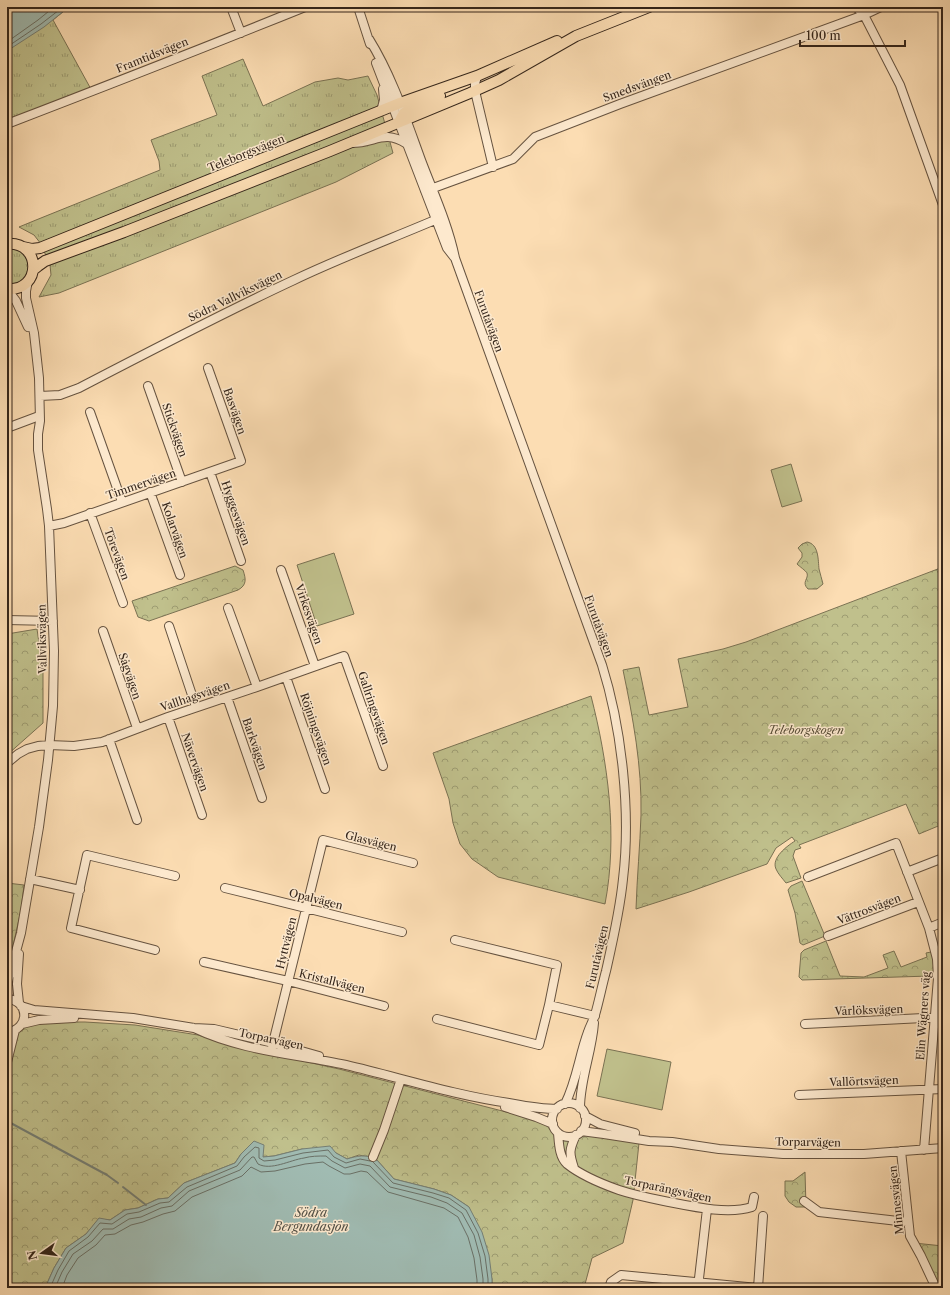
<svg xmlns="http://www.w3.org/2000/svg" width="950" height="1295" font-family="'Libre Caslon Text',serif">
	<style>
		.grass { fill: url(#grass-tufts); stroke: #7a7253 }
		.forest { fill: url(#forest-crowns); stroke: #7a7253 }
		.pitch { fill: #c0c08c; stroke: #7a7253 }
		.water { fill: #a0bbb2; stroke: #757f75 }
		.lines { fill: none; stroke-linecap: round; stroke-linejoin: round }
		.shore { stroke: #6a7066; stroke-width: 1 }
		.stream { stroke: #757f75; stroke-width: 2 }
		.minor-casing { stroke: #665340; stroke-width: 10 }
		.major-casing { stroke: #34251a; stroke-width: 12 }
		.minor { stroke: #fde9ce; stroke-width: 8 }
		.major { stroke: #fcddb3; stroke-width: 10 }
		.labels { text-anchor: middle; dominant-baseline: central; stroke-width: 3; stroke-linejoin: round; paint-order: stroke }
		.street-label { font-size: 11px; fill: #34251a; stroke: #fde9ce }
		.park-label { font-size: 11px; font-style: italic; fill: #574c36; stroke: #fde9ce }
		.water-label { font-size: 12px; font-style: italic; fill: #545248; stroke: #fde9ce }
	</style>
	<defs>
		<pattern id="grass-tufts" width="24" height="20" patternUnits="userSpaceOnUse"><rect width="24" height="20" fill="#c0c08c"/><path d="M3 7l-1-3M5 7V3M7 7l1-3M15 17l-1-3M17 17v-4M19 17l1-3" fill="none" stroke="#9d9c72"/></pattern>
		<pattern id="forest-crowns" width="20" height="18" patternUnits="userSpaceOnUse"><rect width="20" height="18" fill="#c0c08c"/><path d="M2 6a3 3 0 1 1 6 0M12 15a3 3 0 1 1 6 0" fill="none" stroke="#9d9c72"/></pattern>
	</defs>
	<rect width="100%" height="100%" fill="#fcddb3"/>
	<filter id="stains"><feTurbulence type="fractalNoise" baseFrequency=".005" numOctaves="4"/><feColorMatrix values="0 0 0 0 .2 0 0 0 0 .09 0 0 0 0 .02 0 0 0 .5 -.17"/></filter>
	<radialGradient id="worn" r=".72"><stop offset=".6" stop-color="#630" stop-opacity="0"/><stop offset="1" stop-color="#630" stop-opacity=".3"/></radialGradient>
	<path class="grass" d="M 7,7 L 69,7 L 53,20 L 92,91 L 7,122 Z
		M 243,59 L 263,106 L 315,82 L 338,78 L 348,80 L 368,76 L 377,95 L 393,153 L 336,182 L 59,293 L 39,297 L 51,275 L 50,265 L 41,244 L 34,235 L 19,227 L 36,220 L 160,170 L 159,161 L 151,140 L 217,115 L 202,76 Z
		M 7,247 L 12,247 L 24,253 L 29,265 C 25,281 24,283 7,285 Z"/>
	<path class="forest" d="M 807,542 C 819,544 818,560 819,569 C 820,574 822,579 823,584 L 817,589 L 808,589 C 801,582 809,579 807,573 C 806,571 799,566 797,564 L 802,557 L 802,553 L 798,548 L 802,544 Z
		M 235,566 L 243,570 C 246,579 247,585 238,590 L 149,621 L 138,617 L 132,601 Z
		M 943,567 L 943,824 L 919,834 L 906,804 L 799,845 L 801,848 L 795,850 L 793,856 L 801,878 L 786,883 C 783,879 778,874 776,869 C 771,858 787,846 795,841 L 792,837 L 776,848 L 767,864 L 689,892 L 636,909 C 637,877 640,846 641,815 C 642,766 633,718 623,670 L 639,667 L 649,715 L 688,707 L 678,659 L 723,649 L 746,642 Z
		M 37,629 L 43,671 L 43,723 L 7,755 L 7,634 Z
		M 591,696 C 608,762 618,836 605,904 L 498,877 L 472,859 L 460,844 L 453,823 L 449,799 L 433,753 Z
		M 802,881 L 825,936 L 803,945 L 800,943 L 795,913 L 788,890 L 791,886 Z
		M 7,883 L 24,885 L 21,910 L 7,973 Z
		M 826,941 L 840,976 L 864,977 L 888,968 L 883,955 L 894,951 L 901,967 L 927,957 L 926,953 L 931,952 L 933,955 L 934,974 L 930,976 L 802,980 L 799,977 L 801,953 L 804,950 Z
		M 37,1022 L 85,1022 L 135,1025 L 198,1035 L 234,1046 L 339,1069 L 514,1114 L 541,1122 L 547,1126 L 555,1135 L 561,1139 L 567,1140 L 585,1135 L 639,1143 L 633,1200 L 623,1243 L 592,1258 L 584,1288 L 492,1288 L 492,1279 L 469,1207 L 451,1195 L 434,1189 L 394,1179 L 376,1159 L 359,1155 L 347,1159 L 336,1153 L 302,1149 L 274,1156 L 263,1157 L 241,1154 L 235,1163 L 184,1183 L 168,1198 L 158,1199 L 138,1208 L 125,1210 L 110,1220 L 99,1219 L 86,1234 L 66,1248 L 54,1268 L 45,1288 L 7,1288 L 7,1035 L 25,1026 Z
		M 805,1172 L 806,1207 L 796,1207 L 789,1202 L 785,1196 L 785,1181 L 793,1181 Z
		M 914,1243 L 943,1246 L 943,1288 L 936,1288 Z"/>
	<path class="pitch" d="M 791,464 L 802,501 L 782,507 L 771,470 Z
		M 334,553 L 354,614 L 317,626 L 297,565 Z
		M 607,1049 L 671,1062 L 662,1110 L 597,1096 Z"/>
	<path class="water" d="M 12,7 L 69,7 L 44,27 L 7,51 L 7,22 Z
		M 254,1141 L 264,1145 L 263,1157 L 274,1156 L 302,1149 L 330,1146 L 336,1153 L 347,1159 C 357,1156 366,1154 376,1159 L 394,1179 L 434,1189 L 451,1195 L 469,1207 L 482,1232 L 489,1255 L 492,1279 L 492,1288 L 45,1288 L 54,1268 L 66,1248 L 86,1234 L 99,1218 L 110,1220 L 125,1210 L 138,1208 L 158,1199 L 168,1198 L 184,1183 L 235,1163 L 241,1154 Z"/>
	<g class="lines">
		<path class="shore" d="M 7,42 L 38,20 L 54,7
			M 7,47 L 41,24 L 63,7
			M 373,1162 L 393,1183 L 433,1193 L 449,1198 L 466,1210 L 478,1233 L 485,1256 L 488,1279 L 488,1288
			M 50,1288 L 58,1270 L 69,1251 L 88,1237 L 100,1223 L 112,1224 L 127,1214 L 139,1212 L 160,1203 L 169,1202 L 187,1187 L 237,1166 L 244,1157 L 255,1147 L 259,1148 L 259,1158 L 264,1161 L 275,1160 L 303,1153 L 328,1150 L 334,1157 L 346,1163 L 360,1159 L 370,1161
			M 55,1288 L 62,1272 L 73,1254 L 92,1241 L 103,1229 L 113,1229 L 129,1219 L 141,1217 L 161,1208 L 172,1206 L 189,1191 L 240,1170 L 252,1157 L 254,1157 L 258,1164 C 271,1171 290,1160 304,1158 C 311,1156 318,1156 326,1156 L 332,1161 L 345,1168 L 360,1164 L 370,1166 L 390,1187 L 431,1197 L 447,1203 L 462,1213 L 474,1235 L 480,1257 L 483,1279 L 483,1288
			M 62,1288 L 67,1275 L 78,1258 L 96,1245 L 105,1235 L 115,1234 L 131,1225 L 143,1222 L 163,1214 L 175,1211 L 192,1197 L 242,1176 L 251,1167 L 261,1172 L 275,1171 L 305,1164 L 323,1162 L 329,1166 L 344,1174 L 350,1174 L 361,1171 L 367,1172 L 388,1192 L 444,1208 L 458,1217 L 468,1237 L 474,1258 L 477,1280 L 477,1288"/>
		<path class="stream" d="M 7,1121 L 107,1175 L 118,1183
			M 123,1187 L 146,1205"/>
		<defs>
			<path id="minor" d="M 231,7 L 241,33
				M 358,7 L 370,44
				M 856,7 L 864,15 L 900,85 L 943,205
				M 369,39 C 392,76 406,119 421,160 C 433,192 448,224 455,258 L 602,665 C 622,729 631,812 623,879 C 620,910 613,940 606,971 C 602,986 599,1001 595,1015 C 593,1021 590,1026 588,1032 C 579,1056 577,1080 565,1104
				M 376,63 L 447,248 L 454,257
				M 477,76 L 475,84 L 475,91 L 493,167
				M 381,111 L 384,100 L 383,89
				M 7,124 C 106,86 206,47 305,7
				M 352,143 C 376,143 383,129 407,144
				M 425,191 L 513,159 L 535,137 L 620,104 L 864,15 L 881,7
				M 7,289 L 16,301 L 28,327
				M 148,386 L 182,482
				M 40,396 L 60,395 L 79,388 C 150,351 221,314 294,280 C 342,257 393,238 442,217
				M 90,412 L 122,502
				M 7,428 L 39,416
				M 210,472 L 241,561
				M 150,492 L 180,575
				M 90,513 L 123,603
				M 49,526 L 64,523 L 241,461 L 208,368
				M 281,570 L 315,666
				M 228,608 L 257,687
				M 7,620 L 53,621
				M 169,626 L 196,707
				M 103,631 L 137,728
				M 286,677 L 325,789
				M 227,697 L 262,798
				M 168,717 L 202,815
				M 109,739 L 137,820
				M 7,763 L 18,754 L 27,749 L 38,746 L 49,745 L 74,746 L 102,742 L 168,717 L 257,687 L 344,656 L 383,766
				M 907,872 L 943,858
				M 808,877 L 896,843 L 929,928 L 937,959 L 938,978 L 924,1150
				M 30,879 L 80,890
				M 225,888 L 402,932
				M 929,928 L 943,922
				M 828,936 L 918,902
				M 155,950 L 71,928 L 87,855 L 175,876
				M 204,962 L 288,981 L 384,1006
				M 7,985 L 21,933 L 39,827 L 48,760 L 53,706 L 54,651 L 49,526 L 47,509 L 38,450 L 38,434 L 40,421 L 39,378 L 34,333 L 26,298 L 26,291 L 28,281
				M 7,999 C 30,1000 30,1030 7,1032
				M 19,1003 L 17,984 L 19,954
				M 549,1005 L 595,1016
				M 21,1006 L 34,1010 L 133,1018 L 194,1028 L 214,1029 L 273,1043 L 319,1056
				M 437,1019 L 539,1045 L 549,1005 L 557,965 L 455,940
				M 22,1024 L 39,1020 L 74,1018
				M 805,1024 L 943,1017
				M 194,1028 C 242,1051 295,1054 346,1065 C 401,1078 454,1095 509,1103 C 525,1106 540,1109 557,1109
				M 272,1047 L 323,840 L 413,863
				M 7,1062 L 15,1030
				M 799,1095 L 943,1089
				M552 1120a17 17 0 1 1 34 0a17 17 0 1 1-34 0Z
				M 505,1107 L 536,1117 L 553,1124
				M 580,1108 C 580,1079 592,1052 594,1023
				M 585,1116 L 600,1124 L 635,1133
				M 581,1131 L 604,1134 L 649,1141 L 672,1142 L 719,1149 L 783,1154 L 864,1154 L 943,1148
				M 558,1133 C 559,1143 559,1157 567,1164 C 582,1176 602,1184 619,1190 C 634,1195 649,1198 664,1201 C 690,1206 727,1215 752,1207 L 754,1197
				M 901,1151 L 910,1236 L 921,1256 L 936,1288
				M 373,1157 L 384,1130 L 401,1079
				M 574,1168 C 569,1153 569,1150 576,1135
				M 804,1201 L 819,1212 L 907,1222
				M 698,1287 L 707,1209
				M 609,1288 L 611,1282 L 621,1275 L 758,1288 L 763,1216
				M 665,1288 L 666,1279"/>
			<path id="major" d="M 399,122 L 404,113 L 411,108 L 440,96
				M 7,244 C 42,241 42,292 7,289
				M 23,247 L 32,249 L 40,248 L 400,103 L 477,76 L 557,41
				M 33,270 L 38,266 L 45,261 L 124,232 L 330,151 L 470,93 L 499,80 L 576,36 L 649,7"/>
		</defs>
		<use href="#minor" class="minor-casing"/>
		<use href="#major" class="major-casing"/>
		<use href="#minor" class="minor"/>
		<use href="#major" class="major"/>
	</g>
	<g class="labels">
		<g class="street-label">
			<text transform="translate(152 55) rotate(-22)">Framtidsvägen</text>
			<text transform="translate(637 86) rotate(-20)">Smedsvängen</text>
			<text transform="translate(246 153) rotate(-22)">Teleborgsvägen</text>
			<text transform="translate(235 296) rotate(-26)">Södra Vallviksvägen</text>
			<text transform="translate(489 321) rotate(70)">Furutåvägen</text>
			<text transform="translate(235 411) rotate(71)">Basvägen</text>
			<text transform="translate(175 430) rotate(71)">Stickvägen</text>
			<text transform="translate(141 484) rotate(-19)">Timmervägen</text>
			<text transform="translate(236 513) rotate(71)">Hyggesvägen</text>
			<text transform="translate(175 530) rotate(71)">Kolarvägen</text>
			<text transform="translate(117 554) rotate(70)">Törevägen</text>
			<text transform="translate(309 614) rotate(71)">Virkesvägen</text>
			<text transform="translate(599 626) rotate(70)">Furutåvägen</text>
			<text transform="translate(42 639) rotate(-91)">Vallviksvägen</text>
			<text transform="translate(130 676) rotate(71)">Sågvägen</text>
			<text transform="translate(195 696) rotate(-19)">Vallhagsvägen</text>
			<text transform="translate(374 708) rotate(71)">Gallringsvägen</text>
			<text transform="translate(316 729) rotate(71)">Röjningsvägen</text>
			<text transform="translate(255 744) rotate(71)">Barkvägen</text>
			<text transform="translate(195 762) rotate(71)">Nävervägen</text>
			<text transform="translate(371 841) rotate(14)">Glasvägen</text>
			<text transform="translate(316 899) rotate(14)">Opalvägen</text>
			<text transform="translate(869 909) rotate(-21)">Vättrosvägen</text>
			<text transform="translate(286 943) rotate(-76)">Hyttvägen</text>
			<text transform="translate(597 957) rotate(-77)">Furutåvägen</text>
			<text transform="translate(332 981) rotate(14)">Kristallvägen</text>
			<text transform="translate(869 1010) rotate(-2)">Vårlöksvägen</text>
			<text transform="translate(923 1016) rotate(-86)">Elin Wägners väg</text>
			<text transform="translate(271 1039) rotate(12)">Torparvägen</text>
			<text transform="translate(864 1081) rotate(-2)">Vallörtsvägen</text>
			<text transform="translate(808 1142) rotate(1)">Torparvägen</text>
			<text transform="translate(668 1189) rotate(12)">Torparängsvägen</text>
			<text transform="translate(896 1200) rotate(-96)">Minnesvägen</text>
		</g>
		<g class="park-label">
			<text x="806" y="730">Teleborgskogen</text>
		</g>
		<g class="water-label">
			<text x="311" y="1212">Södra<tspan x="311" dy="14">Bergundasjön</tspan></text>
		</g>
	</g>
	<rect width="950" height="1295" fill="none" stroke="#fcddb3" stroke-width="24"/>
	<rect x="8" y="8" width="934" height="1279" fill="none" stroke="#34251a" stroke-width="2"/>
	<rect x="12" y="12" width="926" height="1271" fill="none" stroke="#34251a"/>
	<g transform="translate(42 1253) rotate(256)" stroke="#fde9ce" stroke-width="3" paint-order="stroke">
	<path d="M0-3L7 15L0 10L-7 15Z" fill="#34251a"/>
	<text y="-6" font-size="11" font-weight="bold" text-anchor="middle" fill="#34251a">N</text>
	</g>
	<path d="M800 40v6h105v-6" fill="none" stroke="#34251a" stroke-width="2"/>
	<text x="806" y="40" font-size="12" fill="#34251a" stroke="#fde9ce" stroke-width="3" paint-order="stroke">100 m</text>
	<rect width="100%" height="100%" filter="url(#stains)"/>
	<rect width="100%" height="100%" fill="url(#worn)"/>
</svg>
